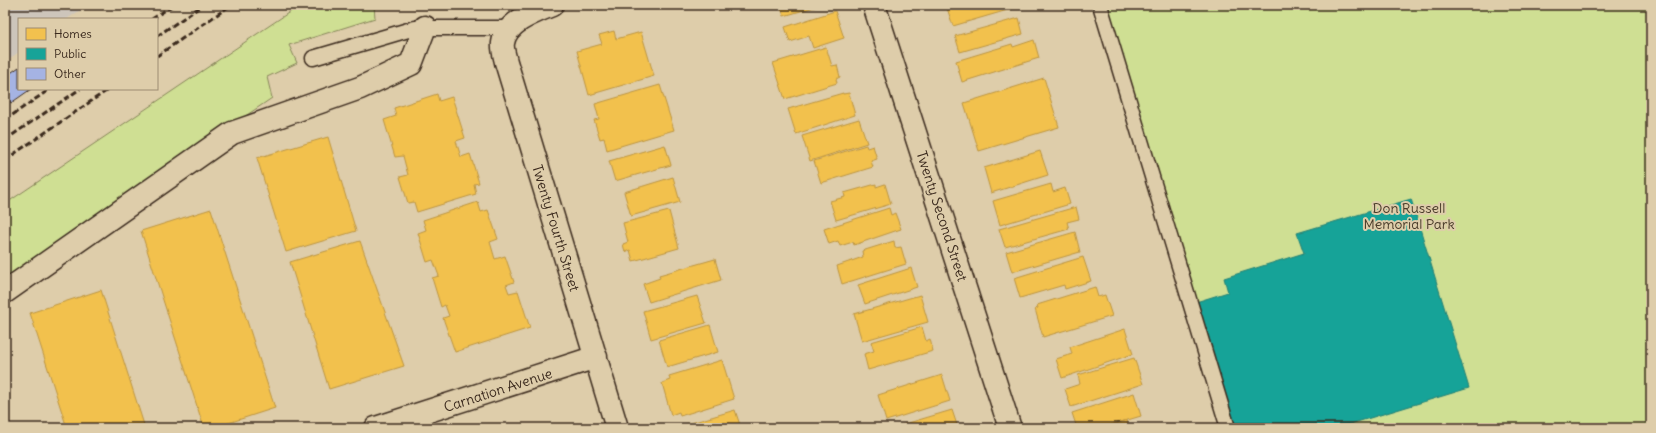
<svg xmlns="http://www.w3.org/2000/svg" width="1656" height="433" font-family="Delius,sans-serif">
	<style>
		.built { fill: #cdc5bb }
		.green { fill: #cfdf93; stroke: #858458 }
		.homes { fill: #f2c14e; stroke: #bb9440 }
		.public { fill: #17a398; stroke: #227f73 }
		.building { fill: #a5b3e3; stroke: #3b2a1e }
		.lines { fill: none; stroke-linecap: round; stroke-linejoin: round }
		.lane-casing { stroke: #3b2a1e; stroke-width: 17 }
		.street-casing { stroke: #3b2a1e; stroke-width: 25 }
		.lane { stroke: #decdaa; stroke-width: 14 }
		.street { stroke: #decdaa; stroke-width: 22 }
		.rail { stroke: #3b2a1e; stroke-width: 3; stroke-dasharray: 6 3; stroke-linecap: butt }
		.labels { text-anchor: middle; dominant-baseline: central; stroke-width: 4; stroke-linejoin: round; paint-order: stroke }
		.park-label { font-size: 14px; fill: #4a3c2a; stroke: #decdaa }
		.street-label { font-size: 14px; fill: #3b2a1e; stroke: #decdaa }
	</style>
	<rect width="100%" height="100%" fill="#decdaa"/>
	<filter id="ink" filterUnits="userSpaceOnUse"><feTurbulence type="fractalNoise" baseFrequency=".025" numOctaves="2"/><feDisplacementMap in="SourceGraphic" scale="8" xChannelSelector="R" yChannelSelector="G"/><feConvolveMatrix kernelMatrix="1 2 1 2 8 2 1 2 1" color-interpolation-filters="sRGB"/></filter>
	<g filter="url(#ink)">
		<path class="built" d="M 5,5 L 88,5 L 67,19 L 19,19 L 19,52 L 5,62 Z"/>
		<path class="green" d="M 300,5 L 374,5 L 375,18 L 289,45 L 297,63 L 267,77 L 272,98 L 5,279 L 5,204 Z
			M 1103,5 L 1651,5 L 1651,428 L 1232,428 Z"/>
		<path class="homes" d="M 780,5 L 821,5 L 784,16 Z
			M 946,5 L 1017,5 L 1018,7 L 953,26 Z
			M 835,11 L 844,38 L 813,48 L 809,36 L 790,42 L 785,27 Z
			M 1019,18 L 1023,34 L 960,52 L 955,36 Z
			M 614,31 L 616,39 L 641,32 L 654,76 L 589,95 L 577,51 L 602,44 L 599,35 Z
			M 1034,40 L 1039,58 L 962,82 L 956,61 L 1012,44 L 1013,47 Z
			M 826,47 L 832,66 L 837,65 L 840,77 L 836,79 L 837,83 L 785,99 L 773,63 Z
			M 1044,78 L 1059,127 L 979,151 L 964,103 Z
			M 660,85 L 674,130 L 607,150 L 604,138 L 600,139 L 594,120 L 599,119 L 595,104 Z
			M 843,93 L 843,94 L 849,93 L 855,115 L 796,134 L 788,109 Z
			M 437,94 L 439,101 L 452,97 L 465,138 L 456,141 L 461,157 L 470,154 L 479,183 L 474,184 L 476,194 L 417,212 L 414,202 L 408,203 L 400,177 L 408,175 L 403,156 L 395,157 L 384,120 L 396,116 L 394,108 Z
			M 859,119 L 867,143 L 810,161 L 802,136 Z
			M 328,137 L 356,231 L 286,252 L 257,158 Z
			M 665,145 L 671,165 L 615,181 L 609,161 Z
			M 866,145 L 867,148 L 873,146 L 877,159 L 871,161 L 873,167 L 821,183 L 814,161 Z
			M 1040,151 L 1048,175 L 991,193 L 984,168 Z
			M 673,177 L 680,202 L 631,216 L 624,192 Z
			M 876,184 L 876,187 L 885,184 L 891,204 L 836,220 L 830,201 L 845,197 L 844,193 Z
			M 1051,184 L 1053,192 L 1065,188 L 1070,204 L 1000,225 L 993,201 Z
			M 478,202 L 481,212 L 488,210 L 498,239 L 490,242 L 495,259 L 505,256 L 514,282 L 506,285 L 509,293 L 518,291 L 530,328 L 455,352 L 443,318 L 449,316 L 445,305 L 441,307 L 432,278 L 439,276 L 433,260 L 427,262 L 418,233 L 426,230 L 423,220 Z
			M 1076,207 L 1079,219 L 1067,222 L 1069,229 L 1005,247 L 999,229 Z
			M 889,208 L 891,215 L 895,213 L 901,229 L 854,245 L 853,242 L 840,246 L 838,241 L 829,244 L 824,229 Z
			M 211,209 L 275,408 L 213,428 L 204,428 L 141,231 Z
			M 669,211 L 679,248 L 633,261 L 630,250 L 625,252 L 623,244 L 628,242 L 623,223 Z
			M 1075,232 L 1080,252 L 1012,272 L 1006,252 Z
			M 360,241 L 404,366 L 329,389 L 290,262 Z
			M 894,241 L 895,248 L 901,247 L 906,264 L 842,284 L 837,266 L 863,257 L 862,251 Z
			M 1083,257 L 1091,281 L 1065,289 L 1064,285 L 1020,298 L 1014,278 Z
			M 715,259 L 721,280 L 649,302 L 643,284 L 660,278 L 659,275 Z
			M 911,268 L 917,287 L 865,304 L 858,285 Z
			M 1095,287 L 1098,297 L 1105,295 L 1112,316 L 1043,337 L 1035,309 L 1038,308 L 1037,305 Z
			M 101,290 L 145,428 L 67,428 L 30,313 Z
			M 920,295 L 928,322 L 862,341 L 854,314 Z
			M 697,296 L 706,323 L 651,339 L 643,311 Z
			M 710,325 L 718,352 L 667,367 L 659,340 Z
			M 922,327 L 926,341 L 930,339 L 933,351 L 868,370 L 864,354 L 874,351 L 871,342 Z
			M 1125,329 L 1133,354 L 1062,378 L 1056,359 L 1072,354 L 1070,347 Z
			M 1134,358 L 1143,384 L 1071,407 L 1065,389 L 1080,384 L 1078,375 Z
			M 722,360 L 734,399 L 680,416 L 679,412 L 671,415 L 662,383 L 670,380 L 669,376 Z
			M 942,375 L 950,401 L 886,421 L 878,395 Z
			M 1134,393 L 1141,416 L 1101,428 L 1077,428 L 1072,413 Z
			M 735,410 L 741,428 L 682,428 L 681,426 Z
			M 952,410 L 958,428 L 895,428 L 895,427 Z
			M 1127,420 L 1129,428 L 1102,428 Z"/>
		<path class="public" d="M 1411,199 L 1469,388 L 1337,428 L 1235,428 L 1196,302 L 1228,292 L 1224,278 L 1304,253 L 1297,233 Z"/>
		<path class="building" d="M 19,67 L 19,89 L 31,89 L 11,103 L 8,99 L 5,102 L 5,77 Z"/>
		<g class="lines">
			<defs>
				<path id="lane" d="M 1100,5 L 1228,428
					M 313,58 L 415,28 L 510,28"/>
				<path id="street" d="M 552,5 C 535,12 506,22 503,43 C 502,49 505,57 506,62 L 617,428
					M 874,5 L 1010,428
					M 5,292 L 232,133 L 360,88 L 411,64 L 425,27
					M 376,428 L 596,357"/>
			</defs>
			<use href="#lane" class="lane-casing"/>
			<use href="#street" class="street-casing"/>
			<use href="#lane" class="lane"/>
			<use href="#street" class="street"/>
			<path class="rail" d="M 5,6 L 6,5
				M 152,19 L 173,5
				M 157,36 L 203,5
				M 157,56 L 231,5
				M 5,120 L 50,89
				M 5,140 L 80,89
				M 5,160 L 109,89"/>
		</g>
	</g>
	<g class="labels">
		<g class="park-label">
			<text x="1409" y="208">Don Russell<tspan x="1409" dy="16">Memorial Park</tspan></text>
		</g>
		<g class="street-label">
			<text transform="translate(942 216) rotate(72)">Twenty Second Street</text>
			<text transform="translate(556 228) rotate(73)">Twenty Fourth Street</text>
			<text transform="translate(498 390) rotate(-18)">Carnation Avenue</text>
		</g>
	</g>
	<rect width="1656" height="433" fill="none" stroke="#decdaa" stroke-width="20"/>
	<rect x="10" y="10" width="1636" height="413" fill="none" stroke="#3b2a1e" stroke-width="1.5" filter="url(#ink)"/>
	<rect x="18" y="18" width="140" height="72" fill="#decdaa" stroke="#9d8c72"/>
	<rect x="26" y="28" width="20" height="12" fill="#f2c14e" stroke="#9d8c72"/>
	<text x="54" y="38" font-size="12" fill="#3b2a1e">Homes</text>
	<rect x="26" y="48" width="20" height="12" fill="#17a398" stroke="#9d8c72"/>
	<text x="54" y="58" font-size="12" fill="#3b2a1e">Public</text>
	<rect x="26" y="68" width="20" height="12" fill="#a5b3e3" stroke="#9d8c72"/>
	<text x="54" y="78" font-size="12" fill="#3b2a1e">Other</text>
</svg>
